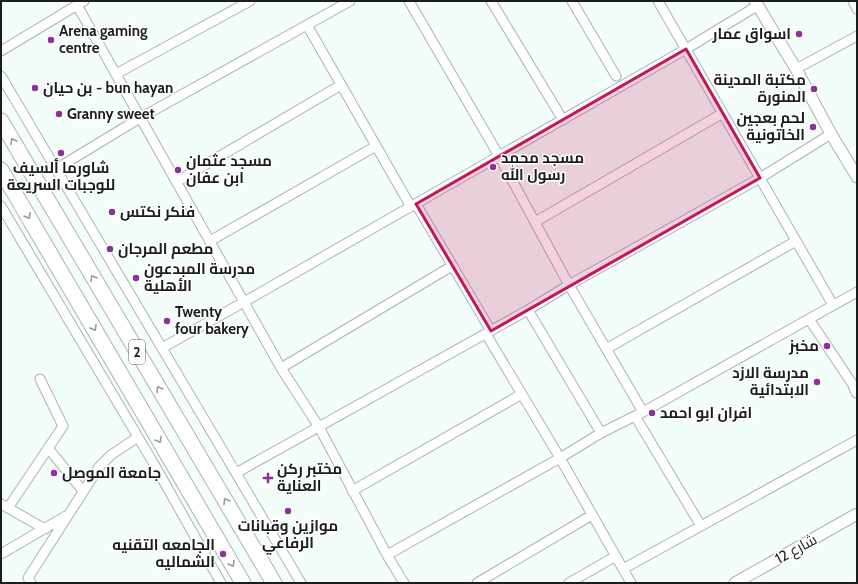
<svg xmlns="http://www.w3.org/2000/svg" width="858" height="584" font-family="Cabin,Cairo,sans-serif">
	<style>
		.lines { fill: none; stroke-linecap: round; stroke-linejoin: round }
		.minor-casing { stroke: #aab3b0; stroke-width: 11 }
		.tertiary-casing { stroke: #aab3b0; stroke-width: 13 }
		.trunk-casing { stroke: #aab3b0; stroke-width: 17 }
		.minor { stroke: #fff; stroke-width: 9 }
		.tertiary { stroke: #fff; stroke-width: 11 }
		.trunk { stroke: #fff; stroke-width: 15 }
		.oneway { stroke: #989a99 }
		.marked { fill: #c2185b; fill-opacity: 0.2; stroke: #c2185b; stroke-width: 3; stroke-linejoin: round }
		.poi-dot { fill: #8c319c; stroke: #fff; stroke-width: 1.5 }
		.labels { text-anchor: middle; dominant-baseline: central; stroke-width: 3; stroke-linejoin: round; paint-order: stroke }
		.shield { fill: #fff; stroke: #5f6261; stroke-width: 1 }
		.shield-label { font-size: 14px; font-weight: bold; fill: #1b1e1d }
		.poi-label { font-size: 15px; font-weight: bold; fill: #1b1e1d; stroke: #fff; text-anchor: start }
		.street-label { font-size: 15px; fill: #1b1e1d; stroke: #fff }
	</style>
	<rect width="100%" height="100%" fill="#f3fdf9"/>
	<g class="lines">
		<defs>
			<path id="minor" d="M 409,1 L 499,156 L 569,285 L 643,412
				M 491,1 L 563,120
				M 572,1 L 616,76
				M 658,1 L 833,305
				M 853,1 L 857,9
				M 77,5 L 281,368 L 319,427 L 387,555 L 404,583
				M 307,25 L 411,207
				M 1,51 L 84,1
				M 796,69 L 857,36
				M 116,74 L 250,1
				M 1,76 L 301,583
				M 56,169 L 140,118 L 350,1
				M 176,182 L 341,85
				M 416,204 L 491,331
				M 1,206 L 154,464 L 221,583
				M 535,222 L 723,113
				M 210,241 L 376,146
				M 528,310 L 601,433
				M 809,319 L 855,388
				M 486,334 L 560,458 L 631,583
				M 162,348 L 244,302 L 686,49 L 757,6
				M 606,349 L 796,241
				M 281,368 L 452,266
				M 635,416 L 701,526
				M 48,448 L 83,491
				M 236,473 L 528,310 L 569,285 L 760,178 L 831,134
				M 352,491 L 522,394
				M 1,504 L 45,529
				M 8,508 L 63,426 L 40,379
				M 1,554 L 66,516
				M 387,555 L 560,458 L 601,433 L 643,412 L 857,292
				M 623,569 L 857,440
				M 31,583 L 28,578 L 99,467 L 111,455 L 138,437
				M 477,583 L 592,515
				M 569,583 L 616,556"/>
			<path id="tertiary" d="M 755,1 L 796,69 L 831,134 L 857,177
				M 857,387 L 855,388 L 857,392
				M 735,583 L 857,514"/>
			<path id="trunk" d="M 1,121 L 274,583
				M 1,170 L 243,583"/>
		</defs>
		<use href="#minor" class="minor-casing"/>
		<use href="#tertiary" class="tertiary-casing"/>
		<use href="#trunk" class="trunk-casing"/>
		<use href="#minor" class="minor"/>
		<use href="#tertiary" class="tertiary"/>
		<use href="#trunk" class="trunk"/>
	</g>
	<defs><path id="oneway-chevron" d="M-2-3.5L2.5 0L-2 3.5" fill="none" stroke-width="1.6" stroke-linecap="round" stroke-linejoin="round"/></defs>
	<g class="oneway">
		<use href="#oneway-chevron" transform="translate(13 141) rotate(-120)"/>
		<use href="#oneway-chevron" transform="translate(28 216) rotate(60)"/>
		<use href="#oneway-chevron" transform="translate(93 278) rotate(-121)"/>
		<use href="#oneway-chevron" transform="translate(94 328) rotate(60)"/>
		<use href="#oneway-chevron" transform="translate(159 389) rotate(-121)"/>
		<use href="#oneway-chevron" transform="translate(159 440) rotate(60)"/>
		<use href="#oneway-chevron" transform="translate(226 501) rotate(-121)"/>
		<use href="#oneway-chevron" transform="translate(232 564) rotate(60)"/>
	</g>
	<path class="marked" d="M 686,49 L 760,178 L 491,331 L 416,204 Z"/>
	<g class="poi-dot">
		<circle cx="799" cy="34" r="4"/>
		<circle cx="51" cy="40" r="4"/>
		<circle cx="35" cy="88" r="4"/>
		<circle cx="814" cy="89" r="4"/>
		<circle cx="59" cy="114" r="4"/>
		<circle cx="813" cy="127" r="4"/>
		<circle cx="61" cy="153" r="4"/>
		<circle cx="493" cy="167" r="4"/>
		<circle cx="178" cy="170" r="4"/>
		<circle cx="112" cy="212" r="4"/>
		<circle cx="110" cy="249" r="4"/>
		<circle cx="136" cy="278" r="4"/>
		<circle cx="167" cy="321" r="4"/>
		<circle cx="827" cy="346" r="4"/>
		<circle cx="817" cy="382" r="4"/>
		<circle cx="652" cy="413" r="4"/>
		<circle cx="54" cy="473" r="4"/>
		<path d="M266 472h4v4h4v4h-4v4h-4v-4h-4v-4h4z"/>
		<circle cx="288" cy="511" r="4"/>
		<circle cx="223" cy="554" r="4"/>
	</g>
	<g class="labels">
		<rect class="shield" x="129" y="340" width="16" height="24" rx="3"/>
		<g class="shield-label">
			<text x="137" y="352">2</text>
		</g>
		<g class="poi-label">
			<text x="59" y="31">Arena gaming<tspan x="59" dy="17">centre</tspan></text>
			<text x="791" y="34" text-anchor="end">اسواق عمار</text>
			<text x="806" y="80" text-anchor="end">مكتبة المدينة<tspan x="806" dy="17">المنورة</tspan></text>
			<text x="43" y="88">بن حيان - bun hayan</text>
			<text x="67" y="114">Granny sweet</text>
			<text x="805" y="118" text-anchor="end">لحم بعجين<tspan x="805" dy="17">الخاتونية</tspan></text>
			<text x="501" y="158">مسجد محمد<tspan x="501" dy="17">رسول الله</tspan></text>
			<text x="186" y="161">مسجد عثمان<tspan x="186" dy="17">ابن عفان</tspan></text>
			<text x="61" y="168" text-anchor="middle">شاورما ألسيف<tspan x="61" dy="17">للوجبات السريعة</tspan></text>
			<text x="120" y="212">فنكر نكتس</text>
			<text x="118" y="249">مطعم المرجان</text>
			<text x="144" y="269">مدرسة المبدعون<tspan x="144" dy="17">الأهلية</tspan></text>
			<text x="175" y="312">Twenty<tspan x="175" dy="17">four bakery</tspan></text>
			<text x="819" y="346" text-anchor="end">مخبز</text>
			<text x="809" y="373" text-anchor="end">مدرسة الازد<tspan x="809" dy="17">الابتدائية</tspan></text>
			<text x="660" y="413">افران ابو احمد</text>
			<text x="277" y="469">مختبر ركن<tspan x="277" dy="17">العناية</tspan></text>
			<text x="62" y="473">جامعة الموصل</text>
			<text x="288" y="526" text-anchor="middle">موازين وقبانات<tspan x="288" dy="17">الرفاعي</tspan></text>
			<text x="215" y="545" text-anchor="end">الجامعه التقنيه<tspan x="215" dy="17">الشماليه</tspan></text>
		</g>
		<g class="street-label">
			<text transform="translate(796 549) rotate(-29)">شارع 12</text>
		</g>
	</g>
	<rect width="858" height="584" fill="none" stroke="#1b1e1d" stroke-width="4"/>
</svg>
